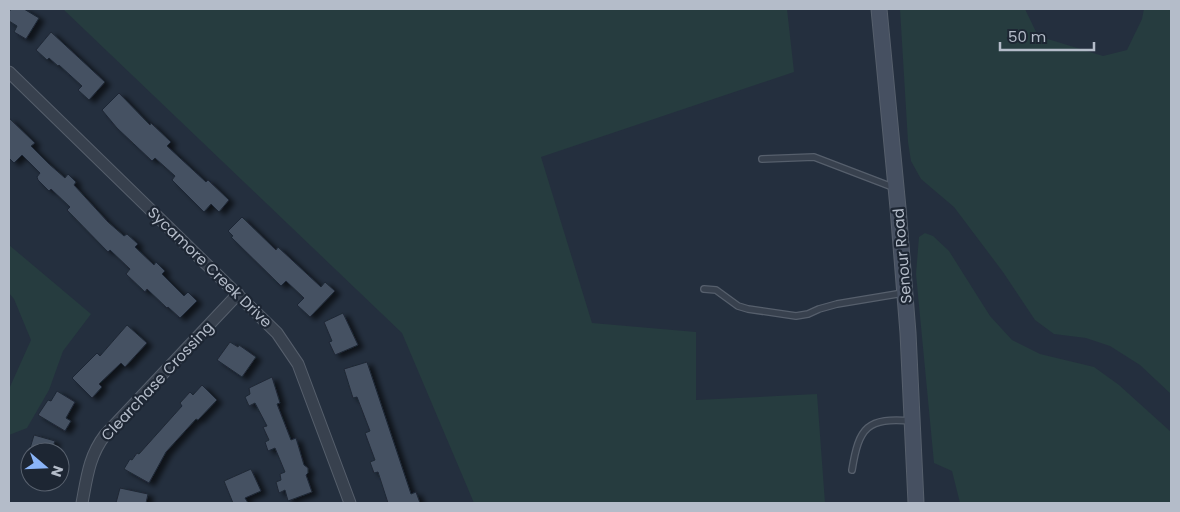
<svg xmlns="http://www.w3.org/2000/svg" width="1180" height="512" font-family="Poppins,sans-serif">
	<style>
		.green { fill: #263c3f }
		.building { fill: #455162; stroke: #1f2835; filter: url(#shadow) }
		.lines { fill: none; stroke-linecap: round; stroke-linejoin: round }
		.lane-casing { stroke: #565f6c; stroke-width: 8 }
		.street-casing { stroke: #565f6c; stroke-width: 13 }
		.secondary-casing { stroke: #565f6c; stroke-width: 17 }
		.lane { stroke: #38414e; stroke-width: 5.5 }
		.street { stroke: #38414e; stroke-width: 11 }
		.secondary { stroke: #465061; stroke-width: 15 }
		.labels { text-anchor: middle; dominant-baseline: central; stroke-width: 4.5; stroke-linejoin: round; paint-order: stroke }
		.street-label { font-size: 15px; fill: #b4bcc9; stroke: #1d2633 }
	</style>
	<defs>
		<filter id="shadow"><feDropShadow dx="5.5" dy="3" stdDeviation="2.5" flood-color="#0009"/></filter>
	</defs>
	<rect width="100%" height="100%" fill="#242f3e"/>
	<path class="green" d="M 63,9 L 787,9 L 794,72 L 541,157 L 592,323 L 696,332 L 696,400 L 817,394 L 825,503 L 474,503 L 402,333 Z
		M 900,9 L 1025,9 L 1038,36 L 1103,56 L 1127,50 L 1142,19 L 1144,9 L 1171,9 L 1171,394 L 1140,365 L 1110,346 L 1086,338 L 1054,334 L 1035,320 L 1003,272 L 954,207 L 921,179 L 911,161 L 908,142 Z
		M 925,233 L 933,236 L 949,251 L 990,316 L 1012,340 L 1040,354 L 1094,367 L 1119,385 L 1171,432 L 1171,503 L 960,503 L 952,471 L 934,463 L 916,274 L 919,237 Z
		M 9,245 L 91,314 L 63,351 L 49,390 L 27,428 L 9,435 L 9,389 L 31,340 L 14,299 L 9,293 Z"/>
	<path class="building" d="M 11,9 L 24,9 L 39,18 L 26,39 L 14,32 L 17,26 L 9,21 L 9,12 Z
		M 51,32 L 105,82 L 89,100 L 78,90 L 82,86 L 59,65 L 58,66 L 49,58 L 47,60 L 36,50 Z
		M 119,93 L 150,125 L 151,123 L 171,142 L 167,146 L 206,182 L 208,180 L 229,200 L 219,212 L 211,204 L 204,212 L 172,180 L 175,176 L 155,158 L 152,161 L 117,128 L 102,110 Z
		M 9,118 L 35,143 L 31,146 L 49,164 L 65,178 L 68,174 L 76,182 L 74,185 L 108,222 L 124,236 L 127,234 L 138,244 L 135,247 L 154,265 L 156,262 L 165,271 L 162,274 L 184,296 L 188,292 L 197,301 L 180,318 L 168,307 L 167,308 L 147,289 L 145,292 L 126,274 L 130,269 L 110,250 L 108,252 L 67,210 L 70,207 L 51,189 L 49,191 L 38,180 L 37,177 L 40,173 L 22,155 L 14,163 L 9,158 Z
		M 242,217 L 276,250 L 278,247 L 321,287 L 325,282 L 335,291 L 310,317 L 297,305 L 304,298 L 286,281 L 281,286 L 231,237 L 233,236 L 228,231 Z
		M 343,313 L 358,345 L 335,355 L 329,342 L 332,341 L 324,322 Z
		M 127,325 L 147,343 L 125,367 L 121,363 L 99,384 L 102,387 L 92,398 L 72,378 L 97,353 L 100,356 Z
		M 230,342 L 238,347 L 239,345 L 256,357 L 242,377 L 217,360 Z
		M 367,362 L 411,494 L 416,492 L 420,503 L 388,503 L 378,472 L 374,473 L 370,462 L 375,460 L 365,433 L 370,431 L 357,397 L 353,398 L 344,369 Z
		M 272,377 L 280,403 L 277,404 L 291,440 L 296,438 L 304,465 L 308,468 L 308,473 L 306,475 L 312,492 L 288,501 L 285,490 L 279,493 L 276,482 L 281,480 L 280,474 L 285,472 L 275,448 L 268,451 L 265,442 L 269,440 L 263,427 L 267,426 L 255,403 L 249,406 L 245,397 L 250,394 L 249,388 Z
		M 202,385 L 217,400 L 198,420 L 196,419 L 166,452 L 149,483 L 124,469 L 130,459 L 132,460 L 137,453 L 139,454 L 182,406 L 180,403 L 190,392 L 193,395 Z
		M 57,391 L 75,402 L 66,418 L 71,421 L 65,431 L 38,415 L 48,400 L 51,401 Z
		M 34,435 L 55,441 L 51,452 L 29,452 Z
		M 251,469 L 261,491 L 245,498 L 248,503 L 233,503 L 224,481 Z
		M 120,488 L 148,494 L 146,503 L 116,503 Z"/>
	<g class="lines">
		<defs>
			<path id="lane" d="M 762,159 L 814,157 L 895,188
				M 704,289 L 716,290 L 738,306 L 748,309 L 796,316 L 808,314 L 819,309 L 837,304 L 903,293
				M 852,470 C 859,427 867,417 912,421"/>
			<path id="street" d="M 9,72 L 277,333 L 298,364 L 350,503
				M 82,503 C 87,477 89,456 105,435 L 238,294"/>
			<path id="secondary" d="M 879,9 L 898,208 L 908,333 L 916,503"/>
		</defs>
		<use href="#lane" class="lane-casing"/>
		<use href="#street" class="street-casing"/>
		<use href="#secondary" class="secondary-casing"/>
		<use href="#lane" class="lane"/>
		<use href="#street" class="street"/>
		<use href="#secondary" class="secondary"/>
	</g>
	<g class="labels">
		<g class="street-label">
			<text transform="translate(902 256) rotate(-95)">Senour Road</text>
			<text transform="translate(210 267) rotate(44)">Sycamore Creek Drive</text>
			<text transform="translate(157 381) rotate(-47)">Clearchase Crossing</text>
		</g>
	</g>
	<rect width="1180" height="512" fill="none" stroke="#b4bcc9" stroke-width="20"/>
	<g transform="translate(45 467) rotate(109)"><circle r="24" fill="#1d2633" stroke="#59626f"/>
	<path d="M0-4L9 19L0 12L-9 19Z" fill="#8ab4f8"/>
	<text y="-8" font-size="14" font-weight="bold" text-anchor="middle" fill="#b4bcc9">N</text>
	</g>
	<path d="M1000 42v8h94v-8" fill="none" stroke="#b4bcc9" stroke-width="2.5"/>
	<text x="1008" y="42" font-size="15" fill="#b4bcc9" stroke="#1d2633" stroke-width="4" paint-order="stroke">50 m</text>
</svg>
